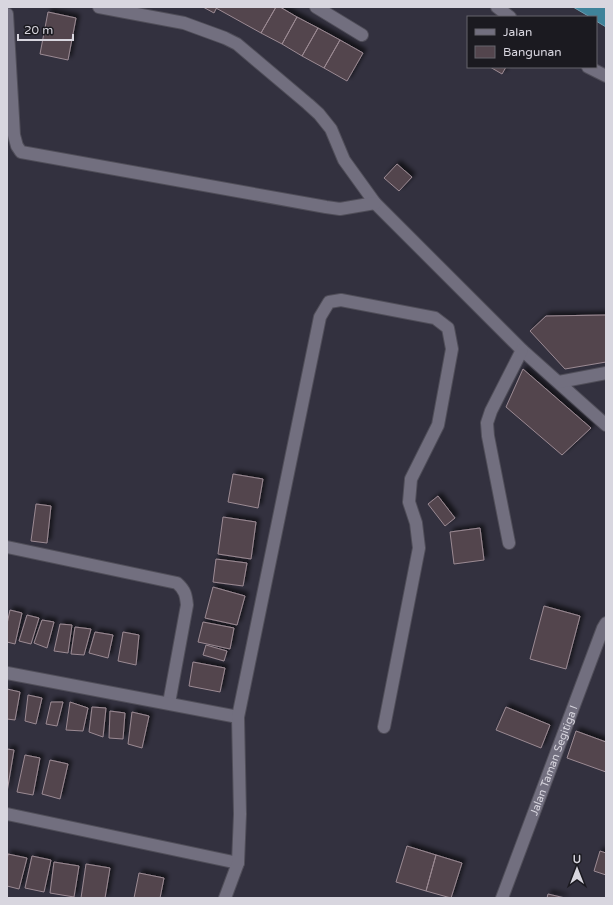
<svg xmlns="http://www.w3.org/2000/svg" width="613" height="905" font-family="'Varela Round',sans-serif">
	<style>
		.water { fill: #3f839a; stroke: #6d9caf }
		.building { fill: #53454d; stroke: #9b8a93; filter: url(#shadow) }
		.lines { fill: none; stroke-linecap: round; stroke-linejoin: round }
		.minor-casing { stroke: #504e59; stroke-width: 14 }
		.minor { stroke: #726f7f; stroke-width: 12 }
		.labels { text-anchor: middle; dominant-baseline: central; stroke-width: 4; stroke-linejoin: round; paint-order: stroke }
		.street-label { font-size: 11px; fill: #d8d6df; stroke: #1b1a20 }
	</style>
	<defs>
		<filter id="shadow"><feDropShadow dx="3.5" dy="-3.5" stdDeviation="2" flood-color="#0009"/></filter>
	</defs>
	<rect width="100%" height="100%" fill="#33313f"/>
	<path class="water" d="M 573,7 L 606,7 L 606,27 L 596,21 L 596,17 L 590,17 Z"/>
	<path class="building" d="M 203,7 L 217,7 L 214,13 Z
		M 217,7 L 276,7 L 261,33 L 216,8 Z
		M 276,7 L 280,7 L 297,17 L 282,44 L 261,33 Z
		M 48,12 L 76,18 L 68,60 L 40,54 Z
		M 297,17 L 318,28 L 302,56 L 282,44 Z
		M 318,28 L 340,40 L 324,68 L 302,56 Z
		M 340,40 L 363,53 L 347,81 L 324,68 Z
		M 490,67 L 506,67 L 502,74 Z
		M 397,164 L 412,177 L 399,191 L 384,178 Z
		M 606,315 L 606,362 L 565,369 L 530,331 L 546,316 Z
		M 523,369 L 591,428 L 562,455 L 506,407 Z
		M 233,474 L 263,479 L 258,508 L 228,502 Z
		M 438,496 L 455,518 L 445,526 L 428,504 Z
		M 36,504 L 51,506 L 47,543 L 31,541 Z
		M 223,517 L 256,522 L 251,559 L 218,554 Z
		M 480,528 L 484,560 L 454,564 L 450,532 Z
		M 216,559 L 247,563 L 243,586 L 213,582 Z
		M 213,587 L 245,596 L 237,625 L 205,618 Z
		M 544,606 L 580,616 L 566,669 L 530,659 Z
		M 10,610 L 22,613 L 15,644 L 7,642 L 7,624 Z
		M 27,615 L 39,618 L 31,644 L 19,641 Z
		M 42,620 L 54,622 L 47,648 L 34,643 Z
		M 203,622 L 234,628 L 230,649 L 198,642 Z
		M 60,624 L 72,625 L 68,653 L 54,651 Z
		M 75,627 L 91,629 L 84,655 L 71,654 Z
		M 95,632 L 113,635 L 108,658 L 89,653 Z
		M 123,632 L 139,635 L 136,665 L 118,661 Z
		M 206,645 L 227,651 L 224,661 L 203,655 Z
		M 193,662 L 225,668 L 220,692 L 189,686 Z
		M 7,689 L 20,692 L 15,720 L 7,719 Z
		M 28,695 L 42,698 L 36,724 L 25,721 Z
		M 51,702 L 63,702 L 57,726 L 46,724 Z
		M 70,702 L 88,708 L 83,731 L 66,730 Z
		M 92,707 L 106,708 L 103,737 L 89,732 Z
		M 506,707 L 550,725 L 541,748 L 496,730 Z
		M 110,711 L 125,713 L 123,739 L 109,738 Z
		M 132,712 L 149,716 L 142,748 L 128,744 Z
		M 576,731 L 606,742 L 606,772 L 567,758 Z
		M 7,749 L 14,750 L 7,792 Z
		M 25,755 L 40,758 L 33,795 L 17,792 Z
		M 50,760 L 68,764 L 60,799 L 42,794 Z
		M 407,846 L 436,855 L 426,891 L 396,882 Z
		M 600,851 L 606,853 L 606,875 L 594,871 Z
		M 8,854 L 27,858 L 19,889 L 7,886 L 7,860 Z
		M 436,855 L 462,863 L 451,898 L 426,891 Z
		M 32,856 L 51,860 L 44,892 L 25,888 Z
		M 54,862 L 79,866 L 74,897 L 50,893 Z
		M 86,864 L 110,868 L 105,898 L 81,898 Z
		M 139,873 L 164,878 L 160,898 L 134,898 Z
		M 548,894 L 565,898 L 547,898 Z"/>
	<g class="lines">
		<defs>
			<g id="minor">
				<path d="M 99,7 L 184,23 L 225,38 L 237,44 L 308,104 L 319,114 L 331,129 L 344,160 L 375,203 L 522,350 L 606,425"/>
				<path d="M 316,7 L 362,35"/>
				<path d="M 497,7 L 510,17"/>
				<path d="M 7,14 L 14,135 L 17,146 L 21,152 L 326,207 L 340,209 L 375,203"/>
				<path d="M 588,67 L 606,76"/>
				<path d="M 559,382 L 606,373"/>
				<path d="M 509,543 L 488,436 L 487,423 L 491,411 L 522,350"/>
				<path d="M 7,547 L 177,583 C 185,590 186,595 187,605 L 169,703"/>
				<path d="M 7,673 L 238,717"/>
				<path d="M 7,814 L 238,863"/>
				<path d="M 225,898 L 238,863 L 240,814 L 238,717 L 320,317 L 329,302 L 341,300 L 435,318 L 448,328 L 452,349 L 438,425 L 411,479 L 409,502 L 416,523 L 419,548 L 384,727"/>
				<path id="s1" d="M 502,898 L 603,628 L 606,623"/>
			</g>
		</defs>
		<use href="#minor" class="minor-casing"/>
		<use href="#minor" class="minor"/>
	</g>
	<g class="labels">
		<g class="street-label">
			<text stroke="none"><textPath href="#s1" startOffset="147">Jalan Taman Segitiga I</textPath></text>
		</g>
	</g>
	<rect width="613" height="905" fill="none" stroke="#d8d6df" stroke-width="16"/>
	<rect x="467" y="16" width="130" height="52" fill="#1b1a20" stroke="#67656c"/>
	<rect x="475" y="29" width="20" height="6" fill="#726f7f" stroke="#67656c"/>
	<text x="503" y="36" font-size="12" fill="#d8d6df">Jalan</text>
	<rect x="475" y="46" width="20" height="12" fill="#53454d" stroke="#67656c"/>
	<text x="503" y="56" font-size="12" fill="#d8d6df">Bangunan</text>
	<g transform="translate(577 869)" stroke="#1b1a20" stroke-width="3" paint-order="stroke">
	<path d="M0-3L7 15L0 10L-7 15Z" fill="#d8d6df"/>
	<text y="-6" font-size="11" font-weight="bold" text-anchor="middle" fill="#d8d6df">U</text>
	</g>
	<path d="M18 34v6h55v-6" fill="none" stroke="#d8d6df" stroke-width="2"/>
	<text x="24" y="34" font-size="12" fill="#d8d6df" stroke="#1b1a20" stroke-width="3" paint-order="stroke">20 m</text>
</svg>
